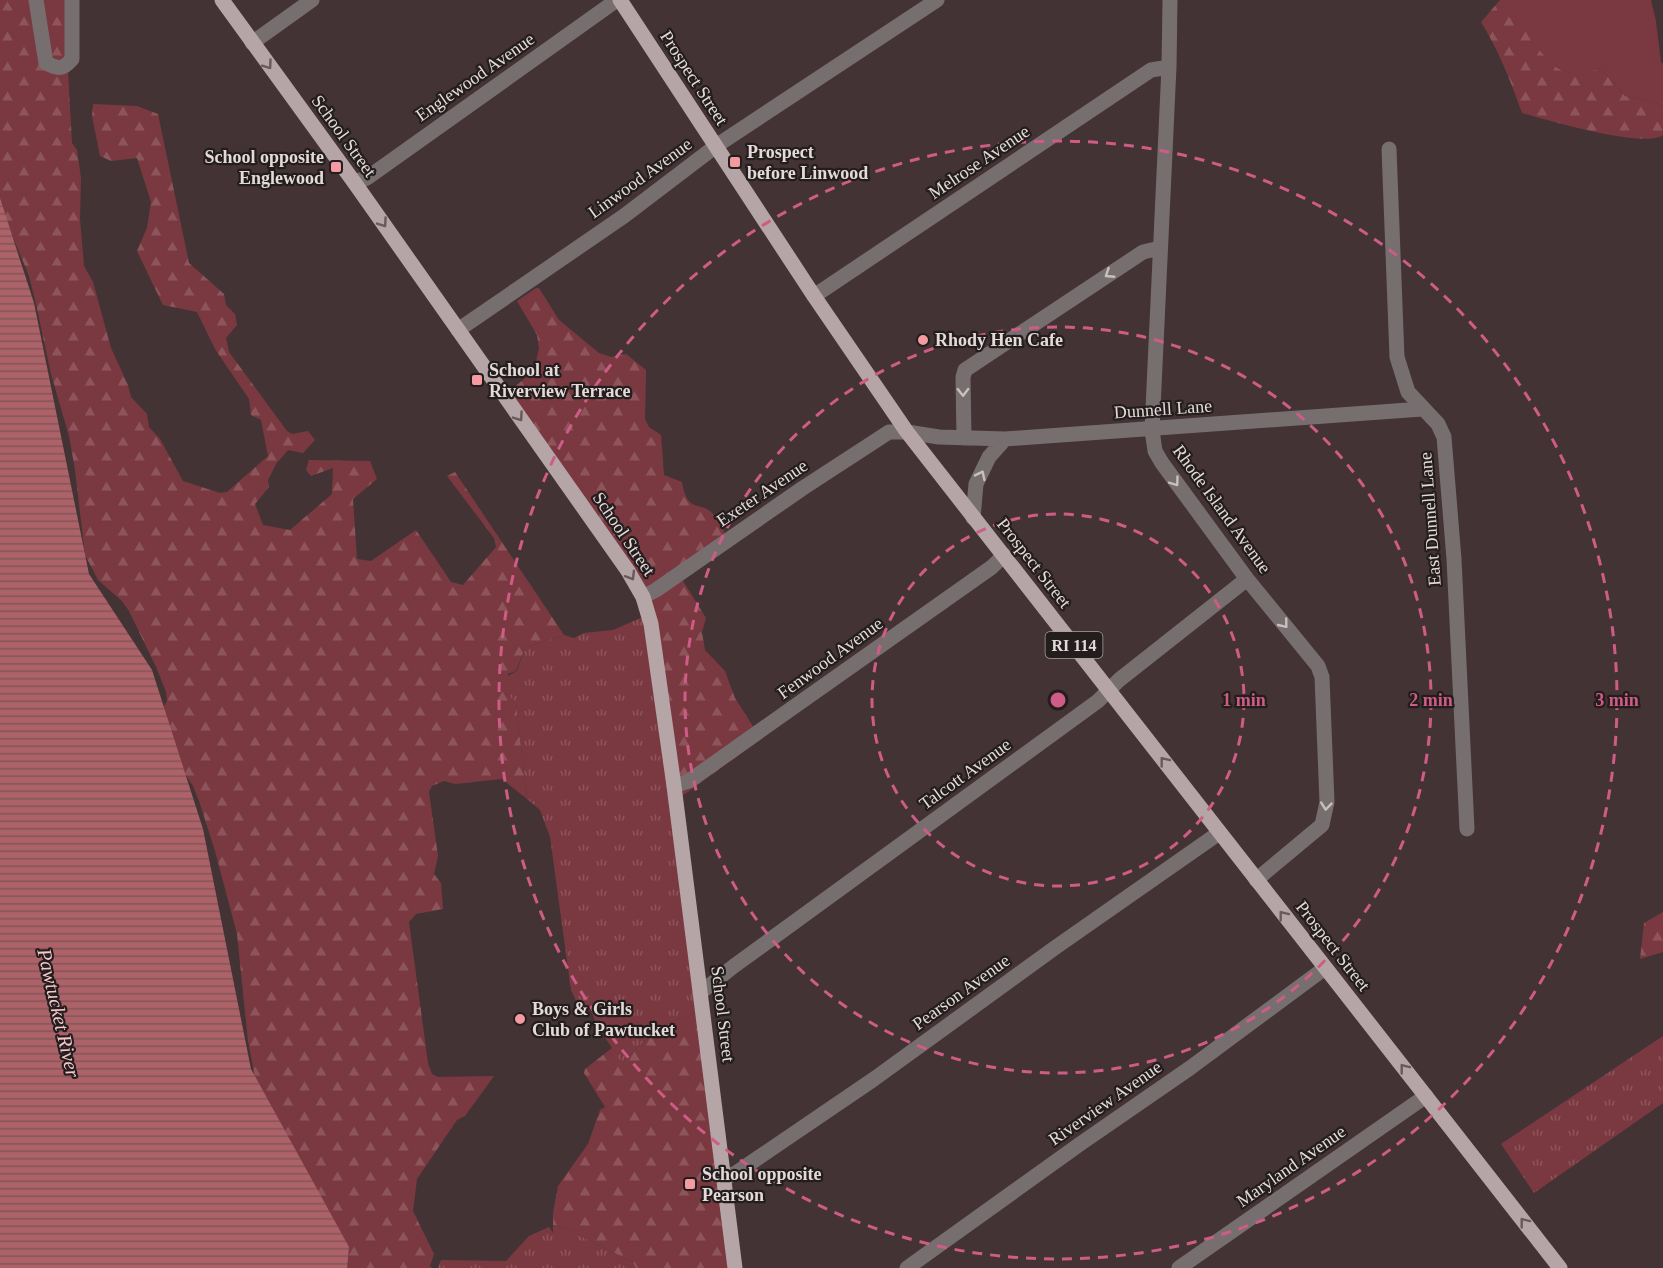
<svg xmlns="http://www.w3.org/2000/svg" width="1663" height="1268" font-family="'Times New Roman',serif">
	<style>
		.grass { fill: #7a3940 }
		.forest { fill: url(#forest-firs) }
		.park { fill: url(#park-tufts) }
		.water { fill: url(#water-rules) }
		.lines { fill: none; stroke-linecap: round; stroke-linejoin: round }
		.minor { stroke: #776f6f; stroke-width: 15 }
		.major { stroke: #b6a5a6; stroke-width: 15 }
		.oneway { stroke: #665a5b }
		.oneway2 { stroke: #c9bfbf }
		.ring { fill: none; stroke: #ce5c87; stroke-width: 3; stroke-dasharray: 10 8 }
		.poi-dot { fill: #f49aa1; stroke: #241d1d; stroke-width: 2 }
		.labels { text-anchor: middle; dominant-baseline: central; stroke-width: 4.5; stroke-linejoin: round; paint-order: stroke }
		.shield { fill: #241d1d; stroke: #aaa1a1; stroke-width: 1.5 }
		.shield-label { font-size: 16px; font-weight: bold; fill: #e4dada }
		.street-label { font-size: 18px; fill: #e4dada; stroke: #241d1d }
		.poi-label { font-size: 18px; font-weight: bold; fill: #e4dada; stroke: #241d1d; text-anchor: start }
		.water-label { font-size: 20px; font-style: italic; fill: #f5c9cb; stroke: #241d1d }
		.centre { fill: #ce5c87; stroke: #241d1d; stroke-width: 3 }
		.ring-label { font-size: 18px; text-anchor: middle; font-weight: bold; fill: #ce5c87; stroke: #241d1d; stroke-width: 4.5; stroke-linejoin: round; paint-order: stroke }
	</style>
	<defs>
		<pattern id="forest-firs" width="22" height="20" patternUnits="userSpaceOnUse" patternTransform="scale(1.5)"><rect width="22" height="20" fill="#7a3940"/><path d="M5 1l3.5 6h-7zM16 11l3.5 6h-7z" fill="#8d555b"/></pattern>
		<pattern id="park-tufts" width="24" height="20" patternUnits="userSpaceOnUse" patternTransform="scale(1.5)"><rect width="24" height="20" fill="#7a3940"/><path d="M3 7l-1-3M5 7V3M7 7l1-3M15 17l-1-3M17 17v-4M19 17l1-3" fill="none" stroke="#8d555b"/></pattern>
		<pattern id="water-rules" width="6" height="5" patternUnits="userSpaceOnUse" patternTransform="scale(1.5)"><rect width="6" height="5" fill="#ac6268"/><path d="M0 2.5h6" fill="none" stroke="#825558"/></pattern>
	</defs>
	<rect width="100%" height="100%" fill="#433334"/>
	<path class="grass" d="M 1509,0 L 1651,0 L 1656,21 L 1661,62 L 1663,64 L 1663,105 L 1625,96 L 1601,69 C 1592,71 1581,75 1572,73 C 1539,67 1524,27 1509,0 Z"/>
	<path class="forest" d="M 0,0 L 73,0 L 68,72 L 72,143 L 77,150 L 81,178 L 80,219 L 84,266 L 93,282 L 111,348 L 128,385 L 131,397 L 147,414 L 149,427 L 160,439 L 183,481 L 220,493 L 227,492 L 268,456 L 261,420 L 251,415 L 249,399 L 215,349 L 197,312 L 163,305 L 137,251 L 147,228 L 151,202 L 137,158 L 111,161 L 100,156 L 92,116 L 93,104 L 137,106 L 158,114 L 189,263 L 224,294 L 226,305 L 235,314 L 237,325 L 226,338 L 229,352 L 287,431 L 292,434 L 308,431 L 315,440 L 303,453 L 288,450 L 276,464 L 268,480 L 269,487 L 255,504 L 263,525 L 290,530 L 332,494 L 333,468 L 311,476 L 306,470 L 309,460 L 370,461 L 377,479 L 353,499 L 357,559 L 371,561 L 416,530 L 451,582 L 463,585 L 496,547 L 494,538 L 447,476 L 455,472 L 564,635 L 525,648 L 516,671 L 508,674 L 506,694 L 516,701 L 527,799 L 502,779 L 455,784 L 444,781 L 432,786 L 429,792 L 438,856 L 434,874 L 441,883 L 443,909 L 416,914 L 409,922 L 428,1063 L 432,1074 L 438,1077 L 494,1076 L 465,1116 L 457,1120 L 417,1179 L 413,1211 L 434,1254 L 430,1266 L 432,1268 L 334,1268 L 257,1089 L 248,1041 L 237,934 L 215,851 L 199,801 L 193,786 L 185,774 L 162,709 L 167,701 L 166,692 L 157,669 L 129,611 L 122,601 L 98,580 L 85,555 L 75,470 L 69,436 L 51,374 L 36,304 L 29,276 L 0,206 Z
		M 1500,0 L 1509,0 L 1539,30 L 1534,44 C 1559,73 1562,77 1601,69 L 1625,96 L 1663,105 L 1663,135 C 1645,149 1547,120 1522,113 C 1511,82 1499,51 1481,22 Z
		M 536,288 L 539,288 L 559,320 L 599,353 L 611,357 L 626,354 L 646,370 L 645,419 L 649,427 L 661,435 L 664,475 L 682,482 C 687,515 701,500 713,514 C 720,522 725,534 731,543 L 683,578 L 683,581 L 706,618 L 702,632 L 705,650 L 725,671 L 735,698 L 761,739 L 685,794 L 679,796 L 645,605 L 502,397 L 534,371 L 539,348 L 537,335 L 517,301 Z
		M 1663,912 L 1663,952 L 1640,959 L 1644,923 Z
		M 703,1011 L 734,1268 L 636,1268 L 632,1262 L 565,1228 L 553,1225 L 553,1213 L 558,1186 L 588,1144 L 600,1110 L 605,1107 L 584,1073 L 585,1069 L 612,1048 L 623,1062 C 649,1035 665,1021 703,1011 Z"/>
	<path class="park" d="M 645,616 L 703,1011 C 665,1021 649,1035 622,1063 L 596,1024 L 590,1006 L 577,1003 L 571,990 L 550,837 L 540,810 L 527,799 L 516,702 L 506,694 L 502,679 L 517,671 L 525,648 L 564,635 L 574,638 L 584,633 L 613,630 Z
		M 1663,1036 L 1663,1103 L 1534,1193 L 1501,1144 Z
		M 553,1225 L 565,1228 L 632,1262 L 636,1268 L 438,1268 L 441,1260 L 506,1261 L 529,1236 L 549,1227 L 553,1233 Z"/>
	<path class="water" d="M 0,198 L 34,303 L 89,574 L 152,670 L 203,829 L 251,1069 L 349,1247 L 347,1268 L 0,1268 Z"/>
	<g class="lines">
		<path class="minor" d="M 36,0 L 46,63 C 58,69 63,70 72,59 L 72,0
			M 1170,0 L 1169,67 L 1152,430 L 1155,451 L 1162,463 L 1247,579 L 1318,666 L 1322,677 L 1327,802 L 1322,825 L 1256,880
			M 252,43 L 312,0
			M 1389,149 L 1397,357 L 1408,392 L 1438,424 L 1444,437 L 1454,559 L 1467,829
			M 354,182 L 367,178 L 617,0
			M 814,296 L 1151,70 L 1169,67
			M 458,330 L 624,216 L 716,146 L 937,0
			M 964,438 L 963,377 L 965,370 L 1143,252 L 1160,248
			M 973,518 L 976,484 L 989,457 L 1005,439
			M 643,597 L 656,590 L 803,488 L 889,432 L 907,432 L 939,437 L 1005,439 L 1422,409
			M 674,786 L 689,781 L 992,567 L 1004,555
			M 700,993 L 734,966 L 1098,701 L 1119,680 L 1247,579
			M 724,1178 L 736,1173 L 874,1079 L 1056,947 L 1219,833
			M 907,1268 L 1080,1144 L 1190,1068 L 1325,968
			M 1179,1268 L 1426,1096"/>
		<path class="major" d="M 222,0 L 354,182 L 628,571 L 643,597 L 651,624 L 674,786 L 735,1268
			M 620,0 L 814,296 L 907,432 L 1560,1268"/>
	</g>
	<defs><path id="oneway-chevron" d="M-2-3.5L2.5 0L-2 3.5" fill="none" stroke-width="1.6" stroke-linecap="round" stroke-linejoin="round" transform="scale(1.5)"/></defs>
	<g class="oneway">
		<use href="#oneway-chevron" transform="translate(268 65) rotate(54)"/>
		<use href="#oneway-chevron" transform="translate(383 223) rotate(55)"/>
		<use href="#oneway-chevron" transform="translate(519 417) rotate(55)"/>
		<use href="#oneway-chevron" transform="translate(631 576) rotate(59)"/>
		<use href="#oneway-chevron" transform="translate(1164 761) rotate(-128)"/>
		<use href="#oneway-chevron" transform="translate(1283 915) rotate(-128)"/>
		<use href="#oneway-chevron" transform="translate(1404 1068) rotate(-128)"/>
		<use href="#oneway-chevron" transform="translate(1524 1222) rotate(-128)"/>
	</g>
	<g class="oneway2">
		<use href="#oneway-chevron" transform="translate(1109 274) rotate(147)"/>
		<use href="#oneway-chevron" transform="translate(963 392) rotate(89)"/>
		<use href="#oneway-chevron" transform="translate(981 475) rotate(-64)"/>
		<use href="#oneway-chevron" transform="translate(1175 482) rotate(54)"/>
		<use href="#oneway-chevron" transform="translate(1284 624) rotate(51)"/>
		<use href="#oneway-chevron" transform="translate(1326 806) rotate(96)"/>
	</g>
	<g class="ring">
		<circle cx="1058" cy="700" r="186"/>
		<circle cx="1058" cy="700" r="373"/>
		<circle cx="1058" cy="700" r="559"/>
	</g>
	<g class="poi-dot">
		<rect x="729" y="156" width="12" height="12" rx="3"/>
		<rect x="330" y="161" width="12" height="12" rx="3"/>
		<circle cx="923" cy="340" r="6"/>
		<rect x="471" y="374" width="12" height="12" rx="3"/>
		<circle cx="520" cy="1019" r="6"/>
		<rect x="684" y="1178" width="12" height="12" rx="3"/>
	</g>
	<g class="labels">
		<rect class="shield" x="1045.5" y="632" width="57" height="26" rx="4.5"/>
		<g class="shield-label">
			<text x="1074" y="645">RI 114</text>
		</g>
		<g class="street-label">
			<text transform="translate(475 77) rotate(-35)">Englewood Avenue</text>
			<text transform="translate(694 78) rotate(57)">Prospect Street</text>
			<text transform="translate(344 136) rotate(54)">School Street</text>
			<text transform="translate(979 162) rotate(-34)">Melrose Avenue</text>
			<text transform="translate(640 178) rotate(-36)">Linwood Avenue</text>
			<text transform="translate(1163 409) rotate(-4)">Dunnell Lane</text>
			<text transform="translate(762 493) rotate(-34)">Exeter Avenue</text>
			<text transform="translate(1222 509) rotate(54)">Rhode Island Avenue</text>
			<text transform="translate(1430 519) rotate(-94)">East Dunnell Lane</text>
			<text transform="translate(624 534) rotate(56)">School Street</text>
			<text transform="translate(1034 563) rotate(52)">Prospect Street</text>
			<text transform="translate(830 658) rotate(-36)">Fenwood Avenue</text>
			<text transform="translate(965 774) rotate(-36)">Talcott Avenue</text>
			<text transform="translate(1333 946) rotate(52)">Prospect Street</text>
			<text transform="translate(961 992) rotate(-36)">Pearson Avenue</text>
			<text transform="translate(723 1014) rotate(83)">School Street</text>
			<text transform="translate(1105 1103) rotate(-35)">Riverview Avenue</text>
			<text transform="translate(1291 1166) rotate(-35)">Maryland Avenue</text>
		</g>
		<g class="poi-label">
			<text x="747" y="152">Prospect<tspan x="747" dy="21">before Linwood</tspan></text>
			<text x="324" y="157" text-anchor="end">School opposite<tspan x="324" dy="21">Englewood</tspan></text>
			<text x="935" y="340">Rhody Hen Cafe</text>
			<text x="489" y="370">School at<tspan x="489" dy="21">Riverview Terrace</tspan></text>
			<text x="532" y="1009">Boys &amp; Girls<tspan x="532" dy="21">Club of Pawtucket</tspan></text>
			<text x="702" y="1174">School opposite<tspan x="702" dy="21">Pearson</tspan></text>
		</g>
		<g class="water-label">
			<text transform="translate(59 1013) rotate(77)">Pawtucket River</text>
		</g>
	</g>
	<circle cx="1058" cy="700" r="9" class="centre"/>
	<g class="ring-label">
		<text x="1244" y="706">1 min</text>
		<text x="1431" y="706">2 min</text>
		<text x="1617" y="706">3 min</text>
	</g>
</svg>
